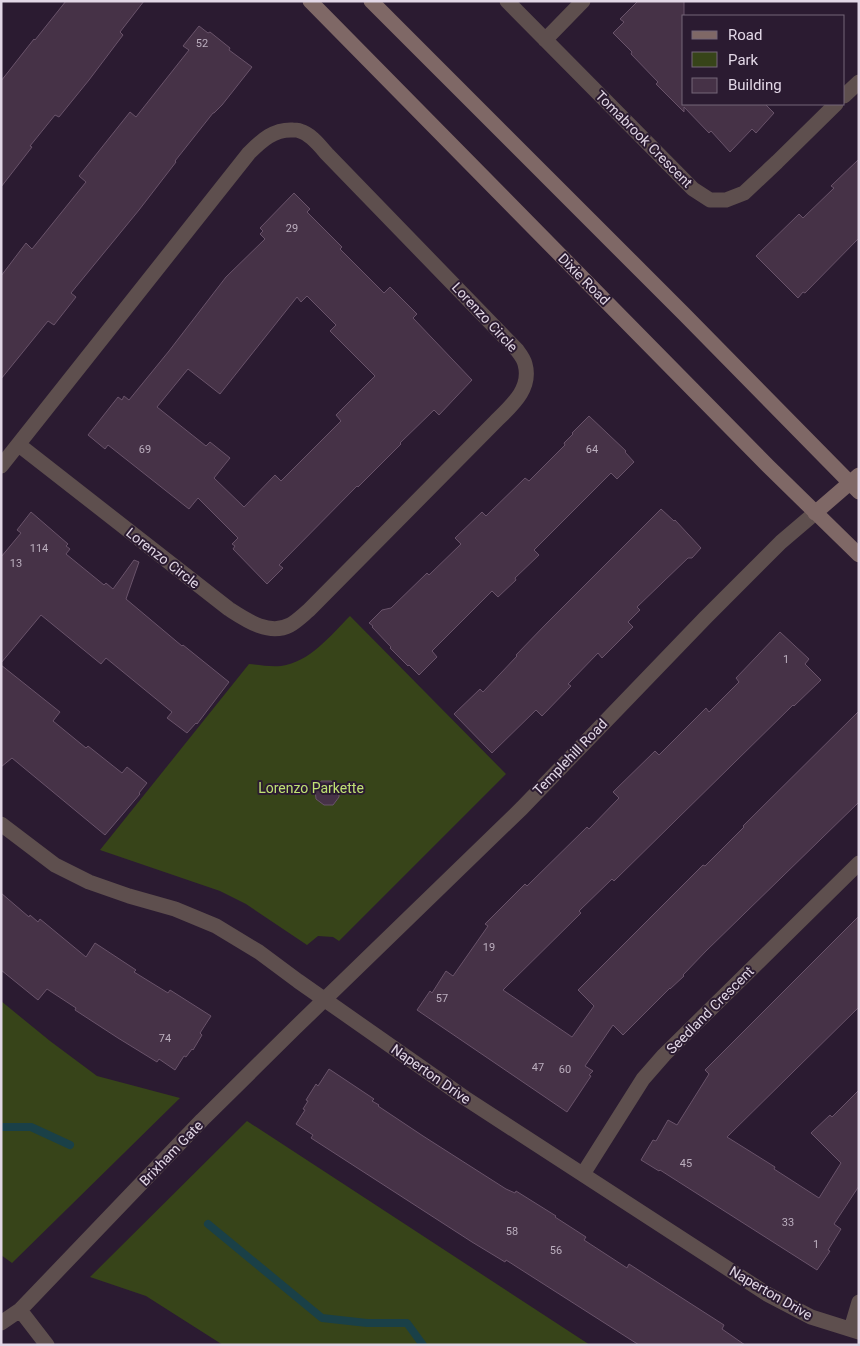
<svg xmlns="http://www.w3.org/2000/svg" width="860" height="1346" font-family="Roboto,sans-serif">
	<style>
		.green { fill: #374419 }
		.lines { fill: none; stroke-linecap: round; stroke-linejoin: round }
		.stream { stroke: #1a4047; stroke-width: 8 }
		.building { fill: #463247; stroke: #69536a; fill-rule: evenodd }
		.street { stroke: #5e4f4e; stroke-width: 15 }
		.secondary { stroke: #7f6866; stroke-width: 15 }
		.labels { text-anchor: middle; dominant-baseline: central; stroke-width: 4; stroke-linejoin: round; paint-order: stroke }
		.number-label { font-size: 11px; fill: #bbaebe }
		.street-label { font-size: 14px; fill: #e2d7e6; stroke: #2b1b31 }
		.park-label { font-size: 14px; fill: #bfe174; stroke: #2b1b31 }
	</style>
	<rect width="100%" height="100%" fill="#2b1b31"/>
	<path class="green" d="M 350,616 L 506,774 L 339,941 L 333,937 L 318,936 L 307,945 L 246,904 L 220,891 L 100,850 L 249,664 C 260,665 270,667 281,666 C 310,662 330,636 350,616 Z
		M 1,1001 L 50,1041 L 97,1076 L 180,1098 L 12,1263 L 1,1255 Z
		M 247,1121 L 590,1345 L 223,1345 L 146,1296 L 90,1277 Z"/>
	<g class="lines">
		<path class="stream" d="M 1,1127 L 31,1127 L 70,1145
			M 208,1224 L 322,1318 L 367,1323 L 407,1323 L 423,1345"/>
	</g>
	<path class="building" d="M 66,1 L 144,1 L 120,32 L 123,35 L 89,80 L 59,117 L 55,115 L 30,146 L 32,147 L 1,187 L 1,81 L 34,39 L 35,40 Z
		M 638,1 L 684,1 L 684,104 L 765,104 L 774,113 L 756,133 L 752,129 L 730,152 L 711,131 L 709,133 L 684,107 L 684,112 L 656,84 L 658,82 L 631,54 L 632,52 L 613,33 L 624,22 L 620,19 Z
		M 199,26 L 208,33 L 210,32 L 230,48 L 229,50 L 252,67 L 222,105 L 214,113 L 213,113 L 175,161 L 176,162 L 139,210 L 71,293 L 76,297 L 54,325 L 48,321 L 1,379 L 1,276 L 26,243 L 32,249 L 86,182 L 79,176 L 130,112 L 136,117 L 189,50 L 183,46 Z
		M 859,159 L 859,238 L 805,293 L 803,292 L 798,298 L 756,256 L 799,214 L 803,218 L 834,188 L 831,186 Z
		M 294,193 L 310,209 L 307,212 L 342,247 L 340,249 L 384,293 L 390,287 L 417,314 L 413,318 L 472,380 L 439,415 L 434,410 L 400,443 L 401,444 L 358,487 L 357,486 L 279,565 L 283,568 L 267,584 L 233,549 L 235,546 L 232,544 L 238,538 L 198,498 L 189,509 L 108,445 L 105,449 L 88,435 L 118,397 L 122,400 L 124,396 L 129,400 L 169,351 L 226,277 L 265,239 L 260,234 L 263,231 L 260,228 ZM 307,296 L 336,325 L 330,331 L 375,376 L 336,415 L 341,421 L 281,481 L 275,475 L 244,507 L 214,478 L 230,458 L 210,442 L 206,446 L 157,407 L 188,369 L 220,394 L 297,297 L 301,302 Z
		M 589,416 L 626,451 L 625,452 L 634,462 L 617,479 L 611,473 L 534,550 L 539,555 L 515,578 L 516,580 L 498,597 L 492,591 L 432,651 L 437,657 L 419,675 L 409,665 L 408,666 L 390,648 L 391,647 L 372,627 L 373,626 L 369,623 L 382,610 L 391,608 L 427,573 L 429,575 L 461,544 L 455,538 L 482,512 L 486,516 L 525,478 L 529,481 L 565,445 L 564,443 L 573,434 L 572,433 Z
		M 661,509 L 674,521 L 675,520 L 701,548 L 692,558 L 688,558 L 637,607 L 640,610 L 628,622 L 633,627 L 602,658 L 598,653 L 568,684 L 571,686 L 542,716 L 536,710 L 492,753 L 454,714 L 480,689 L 483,692 L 517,656 L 516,655 L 546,624 Z
		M 31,512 L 68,544 L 66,546 L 70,549 L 66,554 L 104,585 L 106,583 L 113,589 L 134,560 L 139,562 L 126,599 L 182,646 L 183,645 L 229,682 L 197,724 L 196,723 L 187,733 L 167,718 L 172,712 L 106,658 L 101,664 L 41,615 L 1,663 L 1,557 L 21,533 L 17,530 Z
		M 780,632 L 809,659 L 805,664 L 821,680 L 794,706 L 793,705 L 614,881 L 612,879 L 579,911 L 581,913 L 503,990 L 572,1037 L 594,1006 L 578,990 L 703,865 L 705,866 L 744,827 L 743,826 L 859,711 L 859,802 L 706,951 L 683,975 L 684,976 L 670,989 L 670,988 L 623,1035 L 613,1025 L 585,1066 L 593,1071 L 589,1075 L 591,1076 L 567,1112 L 417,1010 L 430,991 L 432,993 L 446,971 L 453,976 L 488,926 L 485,924 L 525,884 L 527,886 L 587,827 L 589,829 L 619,798 L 613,792 L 655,751 L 659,755 L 706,708 L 709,712 L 739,682 L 736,678 Z
		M 1,665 L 60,712 L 53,721 L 86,748 L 88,746 L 122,773 L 127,767 L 147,783 L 139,793 L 140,794 L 105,835 L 12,758 L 1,767 Z
		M 321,781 L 331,781 L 339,787 L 339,797 L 333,805 L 324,805 L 316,799 L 315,789 Z
		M 1,893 L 29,917 L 30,915 L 38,922 L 40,919 L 86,957 L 95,943 L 136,970 L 134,972 L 168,993 L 170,990 L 211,1016 L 200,1033 L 202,1035 L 193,1050 L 192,1049 L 186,1057 L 184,1056 L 175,1070 L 159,1059 L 157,1062 L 118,1038 L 75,1010 L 76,1008 L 47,989 L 38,1000 L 1,970 Z
		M 859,916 L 859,1007 L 727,1137 L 775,1167 L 774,1169 L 819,1198 L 841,1163 L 811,1133 L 830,1115 L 832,1117 L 859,1090 L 859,1186 L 834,1224 L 841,1229 L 828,1250 L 830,1251 L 817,1270 L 660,1170 L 659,1171 L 641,1160 L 653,1140 L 656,1141 L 668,1120 L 677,1125 L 709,1074 L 705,1070 Z
		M 329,1069 L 374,1099 L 372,1101 L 379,1105 L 378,1106 L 423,1136 L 506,1189 L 515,1193 L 516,1191 L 556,1216 L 555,1217 L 586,1237 L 584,1240 L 627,1268 L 629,1264 L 724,1325 L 722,1329 L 745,1345 L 639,1345 L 506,1260 L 505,1262 L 472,1242 L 311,1138 L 313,1135 L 296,1124 L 305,1110 L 303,1109 L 308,1101 L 306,1100 L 316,1084 L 318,1086 Z"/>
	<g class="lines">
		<path class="street" d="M 507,1 L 693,189 L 710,200 L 726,200 L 744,193 L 777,162 L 836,104
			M 545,40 L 583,1
			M 844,96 L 859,82
			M 1,466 L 249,153 C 262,140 274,129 293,130 C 294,130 299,130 300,131 C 311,134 320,146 327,154 L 517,350 C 520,354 524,359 525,364 C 532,389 511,406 495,422 L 309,610 C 303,615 297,621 290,625 C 269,636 246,620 229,609 L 19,445
			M 1,824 L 55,865 L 89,882 L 129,896 L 175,909 L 216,926 L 259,952 L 298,981 L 465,1098 L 767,1294 L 811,1317 L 859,1332
			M 583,1174 L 643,1079 L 664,1055 L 859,863
			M 20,1310 L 47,1345
			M 1,1323 L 20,1310 L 202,1120 L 294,1029 L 522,808 L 706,617 L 781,542 L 815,513
			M 851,1329 L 859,1302"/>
		<path class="secondary" d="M 310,1 L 768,466 L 859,555
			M 371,1 L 684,314 L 859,492
			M 815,513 L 859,475"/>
	</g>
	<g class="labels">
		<g class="number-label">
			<text x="202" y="43">52</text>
			<text x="292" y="228">29</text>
			<text x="145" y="449">69</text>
			<text x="592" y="449">64</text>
			<text x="39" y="548">114</text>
			<text x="16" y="563">13</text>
			<text x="786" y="659">1</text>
			<text x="489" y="947">19</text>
			<text x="442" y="998">57</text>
			<text x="165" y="1038">74</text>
			<text x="538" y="1067">47</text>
			<text x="565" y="1069">60</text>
			<text x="686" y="1163">45</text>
			<text x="788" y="1222">33</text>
			<text x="512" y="1231">58</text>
			<text x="816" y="1244">1</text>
			<text x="556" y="1250">56</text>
		</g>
		<g class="street-label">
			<text transform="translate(644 139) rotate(45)">Tomabrook Crescent</text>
			<text transform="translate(584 279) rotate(45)">Dixie Road</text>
			<text transform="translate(485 317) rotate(47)">Lorenzo Circle</text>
			<text transform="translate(163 558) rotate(38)">Lorenzo Circle</text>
			<text transform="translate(570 757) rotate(-46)">Templehill Road</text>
			<text transform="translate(710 1010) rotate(-45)">Seedland Crescent</text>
			<text transform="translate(431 1074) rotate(35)">Naperton Drive</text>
			<text transform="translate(171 1153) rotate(-46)">Brixham Gate</text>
			<text transform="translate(771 1293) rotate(30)">Naperton Drive</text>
		</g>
		<g class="park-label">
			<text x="311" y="788">Lorenzo Parkette</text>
		</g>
	</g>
	<rect width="860" height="1346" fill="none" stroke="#e2d7e6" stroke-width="5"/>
	<rect x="682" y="15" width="162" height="90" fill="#2b1b31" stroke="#746679"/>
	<rect x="692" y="31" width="25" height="8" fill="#7f6866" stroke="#746679"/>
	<text x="728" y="40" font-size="15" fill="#e2d7e6">Road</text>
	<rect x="692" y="52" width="25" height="15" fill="#374419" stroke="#746679"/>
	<text x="728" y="65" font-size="15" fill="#e2d7e6">Park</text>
	<rect x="692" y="78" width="25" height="15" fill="#463247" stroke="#746679"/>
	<text x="728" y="90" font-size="15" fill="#e2d7e6">Building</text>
</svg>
